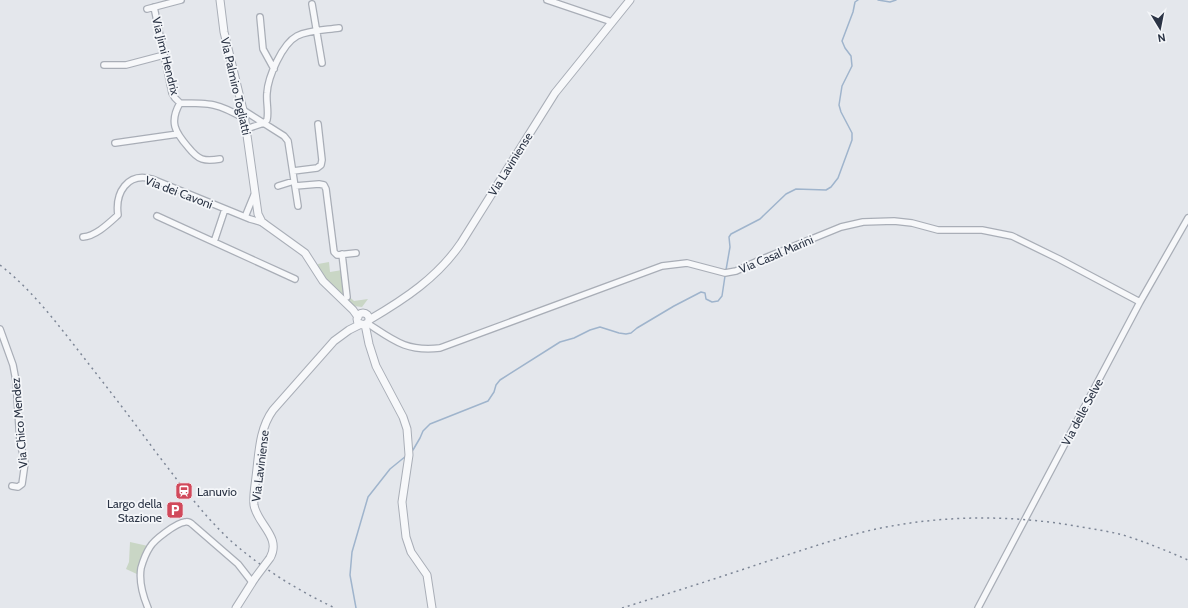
<svg xmlns="http://www.w3.org/2000/svg" width="1188" height="608" font-family="Cabin,sans-serif">
	<style>
		.green { fill: #c9d6c5 }
		.lines { fill: none; stroke-linecap: round; stroke-linejoin: round }
		.stream { stroke: #9fb4cc; stroke-width: 1.5 }
		.minor-casing { stroke: #a9aeb7; stroke-width: 8 }
		.tertiary-casing { stroke: #a9aeb7; stroke-width: 9 }
		.minor { stroke: #f7f8fa; stroke-width: 5.5 }
		.tertiary { stroke: #f7f8fa; stroke-width: 7 }
		.rail { stroke: #7d8696; stroke-width: 1.5; stroke-dasharray: 2 4; stroke-linecap: butt }
		.tertiary-bridge-casing { stroke: #a9aeb7; stroke-width: 9; stroke-linecap: butt }
		.tertiary-bridge { stroke: #f7f8fa; stroke-width: 7 }
		.labels { text-anchor: middle; dominant-baseline: central; stroke-width: 3.5; stroke-linejoin: round; paint-order: stroke }
		.street-label { font-size: 12px; fill: #2b3445; stroke: #f4f6f9 }
		.poi-label { font-size: 12px; fill: #2b3445; stroke: #f4f6f9; text-anchor: start }
	</style>
	<rect width="100%" height="100%" fill="#e4e7ec"/>
	<path class="green" d="M 329,262 L 330,272 L 342,270 L 345,293 L 354,301 L 368,299 L 362,307 L 354,306 L 327,282 L 319,271 L 318,264 Z
		M 130,542 L 148,546 L 139,575 L 126,569 L 129,562 Z"/>
	<g class="lines">
		<path class="stream" d="M 878,0 L 890,2 L 896,0
			M 726,270 L 730,247 L 729,237 L 731,234 L 760,219 L 786,194 L 796,189 L 826,190 L 831,187 L 838,178 L 852,140 L 852,133 L 841,112 L 839,105 L 842,86 L 852,66 L 851,56 L 845,48 L 842,41 L 853,12 L 855,2 L 858,0
			M 413,450 L 420,438 L 423,431 L 430,424 L 488,401 L 494,392 L 496,385 L 500,380 L 560,342 L 574,338 L 590,330 L 600,327 L 619,333 L 626,334 L 631,333 L 637,328 L 674,306 L 701,292 L 705,293 L 706,299 L 712,302 L 718,301 L 722,296 L 725,276
			M 356,608 L 350,575 L 352,552 L 368,497 L 390,469 L 406,456"/>
		<defs>
			<path id="minor" d="M 547,0 L 612,22
				M 312,4 L 322,63
				M 154,7 L 172,93 L 175,98 L 180,103
				M 147,9 L 181,0
				M 260,17 L 263,49 L 274,69
				M 104,65 L 126,65 L 164,55
				M 243,110 L 284,136 L 288,141 L 298,206
				M 246,129 L 264,123 L 267,120 C 269,111 266,102 267,93 C 268,77 282,44 297,36 C 309,30 326,30 339,28
				M 115,143 L 178,134
				M 220,159 C 214,160 208,161 202,159 C 196,157 192,152 188,147 C 175,132 169,122 180,103 C 210,103 218,103 245,119
				M 293,171 L 317,168 L 321,165 L 322,160 L 318,124
				M 278,186 L 294,181
				M 295,186 L 319,184 L 324,185 L 326,189 L 334,252 L 337,255 L 356,253
				M 157,216 L 295,279
				M 245,217 L 254,195
				M 83,237 C 96,236 109,223 118,215 C 115,193 127,172 152,179 L 250,219 L 264,223
				M 214,242 L 225,209
				M 342,254 L 347,297
				M 367,323 C 393,340 406,352 440,348 L 662,266 L 687,263 L 725,273 L 736,271 L 760,260 L 841,227 L 863,222 L 894,221 L 912,223 L 938,230 L 982,230 L 1012,236 L 1059,259 L 1140,302
				M 0,329 L 13,365 L 16,381 L 20,442 L 25,463 L 22,484 L 18,487 L 12,486
				M 148,608 C 143,596 139,580 141,568 C 143,561 146,553 150,547 C 154,540 176,523 185,522 C 188,521 191,523 193,525 L 238,564 L 252,582
				M 978,608 L 1140,302 L 1188,218"/>
			<path id="tertiary" d="M 220,0 L 224,32 L 244,114 L 258,214 L 262,222 L 305,253 L 323,281 L 353,310 L 358,317
				M357 319a6 6 0 1 1 12 0a6 6 0 1 1-12 0Z
				M 369,320 C 405,299 438,277 461,243 L 555,93 L 630,0
				M 365,324 L 369,344 L 376,366 L 403,417 L 407,429 L 409,455 L 402,502 L 406,537 L 411,552 L 427,575 L 432,608
				M 270,558 C 282,537 257,524 254,505 C 253,496 255,486 256,477 C 259,454 259,429 273,410 L 334,341 L 349,330 L 361,324
				M 236,608 L 255,578"/>
		</defs>
		<use href="#minor" class="minor-casing"/>
		<use href="#tertiary" class="tertiary-casing"/>
		<use href="#minor" class="minor"/>
		<use href="#tertiary" class="tertiary"/>
		<path class="rail" d="M 0,265 C 32,290 56,322 81,354 C 106,386 131,418 155,451 C 179,482 202,514 231,541 C 263,569 297,590 335,608
			M 622,608 C 670,593 718,578 765,562 C 804,550 842,536 881,528 C 946,515 1011,515 1076,526 C 1092,529 1108,531 1123,535 C 1146,542 1167,551 1188,560"/>
		<defs>
			<path id="tertiary-bridge" d="M 255,578 L 270,558"/>
		</defs>
		<use href="#tertiary-bridge" class="tertiary-bridge-casing"/>
		<use href="#tertiary-bridge" class="tertiary-bridge"/>
	</g>
	<defs>
		<symbol id="station-square" viewBox="-11 -11 22 22"><rect x="-9" y="-9" width="18" height="18" rx="4" fill="#d1495b" stroke="#f4f6f9"/><path d="M-3-6H3Q5-6 5-4V2Q5 4 3 4L4.5 6H3L1.5 4h-3L-3 6H-4.5L-3 4Q-5 4-5 2V-4Q-5-6-3-6ZM-3.5-4v3h7v-3ZM-3.5 1v1.5H-2V1ZM2 1v1.5H3.5V1Z" fill="#fff"/></symbol>
		<symbol id="parking-square" viewBox="-11 -11 22 22"><rect x="-9" y="-9" width="18" height="18" rx="4" fill="#d1495b" stroke="#f4f6f9"/><path d="M-3.5-5.5H1a3.5 3.5 0 0 1 0 7H-1V5.5H-3.5ZM-1-3.4V-.6H.8a1.4 1.4 0 0 0 0-2.8Z" fill="#fff"/></symbol>
	</defs>
	<g fill-rule="evenodd">
		<use href="#station-square" x="174" y="481" width="20" height="20"/>
		<use href="#parking-square" x="165" y="500" width="20" height="20"/>
	</g>
	<g class="labels">
		<g class="street-label">
			<text transform="translate(166 56) rotate(76)">Via Jimi Hendrix</text>
			<text transform="translate(236 86) rotate(77)">Via Palmiro Togliatti</text>
			<text transform="translate(510 164) rotate(-58)">Via Laviniense</text>
			<text transform="translate(179 192) rotate(21)">Via dei Cavoni</text>
			<text transform="translate(776 254) rotate(-23)">Via Casal Marini</text>
			<text transform="translate(1082 412) rotate(-62)">Via delle Selve</text>
			<text transform="translate(19 423) rotate(-95)">Via Chico Mendez</text>
			<text transform="translate(260 466) rotate(-83)">Via Laviniense</text>
		</g>
		<g class="poi-label">
			<text x="197" y="491">Lanuvio</text>
			<text x="162" y="503" text-anchor="end">Largo della<tspan x="162" dy="14">Stazione</tspan></text>
		</g>
	</g>
	<g transform="translate(1160 28) rotate(170)" stroke="#f4f6f9" stroke-width="3" paint-order="stroke">
	<path d="M0-3L7 15L0 10L-7 15Z" fill="#2b3445"/>
	<text y="-6" font-size="11" font-weight="bold" text-anchor="middle" fill="#2b3445">N</text>
	</g>
</svg>
